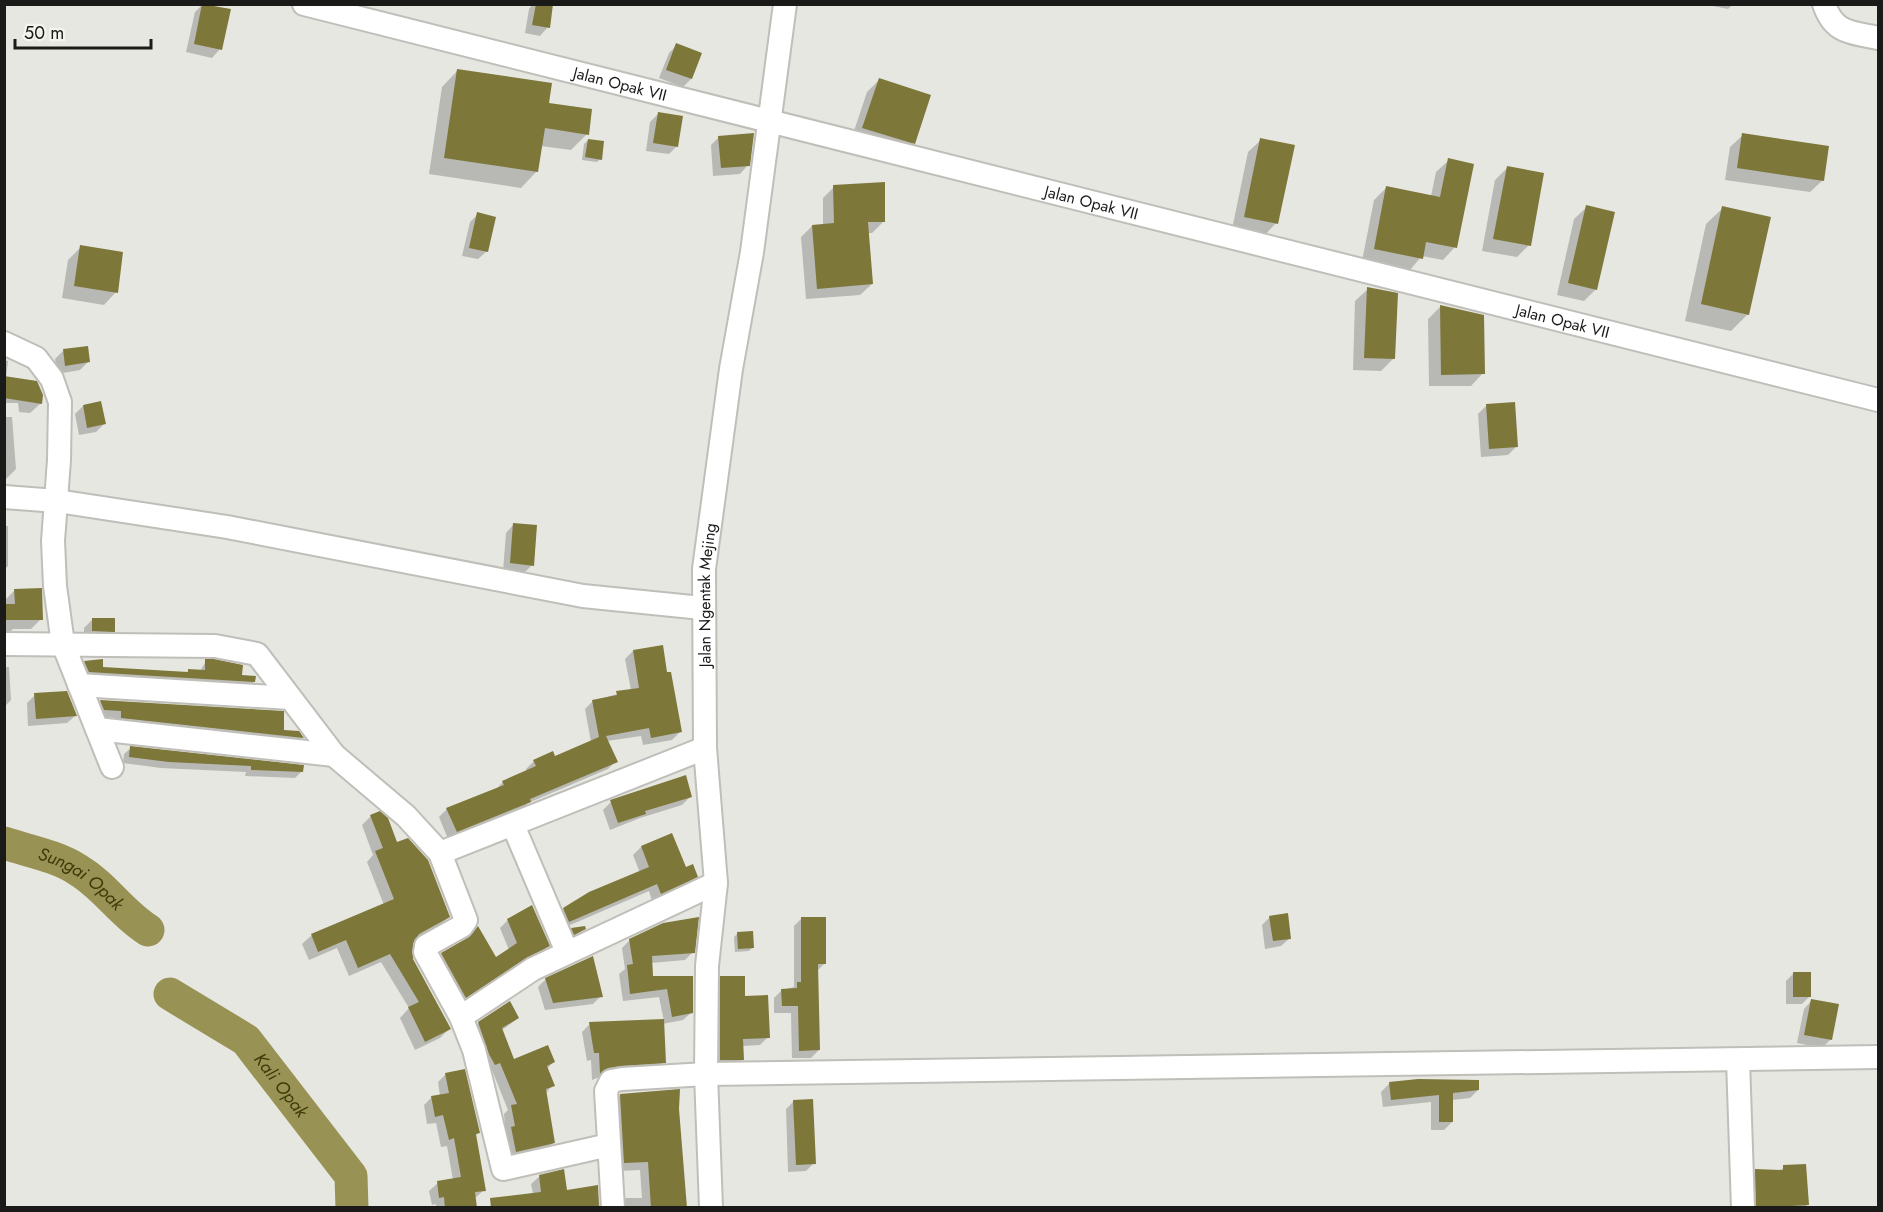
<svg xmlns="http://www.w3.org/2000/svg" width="1883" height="1212" font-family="Jost,sans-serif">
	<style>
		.shadow { fill: #0003 }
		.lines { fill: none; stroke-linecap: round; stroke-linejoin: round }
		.river { stroke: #989255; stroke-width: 33 }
		.building { fill: #7d773a }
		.minor-casing { stroke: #bfbeb9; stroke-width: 26 }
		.minor { stroke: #fff; stroke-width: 22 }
		.labels { text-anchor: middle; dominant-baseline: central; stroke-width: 4.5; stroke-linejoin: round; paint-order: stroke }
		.street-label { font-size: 16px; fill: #1a1a18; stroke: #f4f4ee }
		.water-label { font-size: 18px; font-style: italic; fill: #3f3a07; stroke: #f4f4ee }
	</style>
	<rect width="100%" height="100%" fill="#e7e7e1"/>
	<path class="shadow" d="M 203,4 L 229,10 L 220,49 L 212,58 L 186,52 L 195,12 Z
		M 533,4 L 552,4 L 548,27 L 540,36 L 525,33 L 529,9 Z
		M 1703,4 L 1733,4 L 1728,9 Z
		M 677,45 L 691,79 L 683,87 L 659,78 L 669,53 Z
		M 458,70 L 547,104 L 587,134 L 571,150 L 541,146 L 537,171 L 521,188 L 429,174 L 442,87 Z
		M 879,80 L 913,143 L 901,155 L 851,140 L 867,92 Z
		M 659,113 L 677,146 L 669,154 L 646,151 L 650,122 Z
		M 1743,135 L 1823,180 L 1810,192 L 1725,180 L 1730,147 Z
		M 719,137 L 748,165 L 740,174 L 713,176 L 711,145 Z
		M 588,140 L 600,159 L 597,162 L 582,160 L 584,144 Z
		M 1261,140 L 1276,223 L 1264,236 L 1232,229 L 1248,152 Z
		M 1449,160 L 1455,247 L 1443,260 L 1422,256 L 1409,271 L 1362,261 L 1374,200 L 1387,187 L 1431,196 L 1436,172 Z
		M 1507,168 L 1529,245 L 1517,257 L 1482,251 L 1495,180 Z
		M 834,187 L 883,222 L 872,233 L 867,233 L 872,284 L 860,295 L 806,299 L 801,237 L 812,226 L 823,225 L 823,198 Z
		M 1587,207 L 1596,289 L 1584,301 L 1557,295 L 1574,219 Z
		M 1723,208 L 1748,314 L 1731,331 L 1685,321 L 1706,224 Z
		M 478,214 L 487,251 L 478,259 L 462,256 L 470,222 Z
		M 81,247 L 116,292 L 104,305 L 62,298 L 68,260 Z
		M 1368,289 L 1394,358 L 1381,371 L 1353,370 L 1355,301 Z
		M 1441,306 L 1483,373 L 1471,386 L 1429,386 L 1428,319 Z
		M 63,351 L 88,362 L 80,370 L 57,374 L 55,359 Z
		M 4,360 L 8,361 L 6,378 L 41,403 L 30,413 L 19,412 L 18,403 L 4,403 Z
		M 83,406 L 104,424 L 96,432 L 79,435 L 75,414 Z
		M 1486,406 L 1516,447 L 1508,455 L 1481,457 L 1478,414 Z
		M 4,417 L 12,417 L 16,469 L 4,481 Z
		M 514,524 L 532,565 L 524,573 L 503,571 L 506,533 Z
		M 4,526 L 8,526 L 8,566 L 4,570 Z
		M 15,590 L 41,619 L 31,629 L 13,629 L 4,637 L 5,600 Z
		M 92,620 L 114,631 L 106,639 L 84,639 L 84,628 Z
		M 633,651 L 666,674 L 680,732 L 672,740 L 643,745 L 641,736 L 607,741 L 616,761 L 608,769 L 528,803 L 521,810 L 448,839 L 439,817 L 447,809 L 495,790 L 503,782 L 527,771 L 526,769 L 534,761 L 554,758 L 591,742 L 585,709 L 593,701 L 631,690 L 625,659 Z
		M 206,661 L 254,682 L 248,688 L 83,678 L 79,668 L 85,662 L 102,668 L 185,674 L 189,670 L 200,671 Z
		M 4,667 L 9,667 L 11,700 L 4,707 Z
		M 35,695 L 75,716 L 67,723 L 28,726 L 27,703 Z
		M 100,701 L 282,713 L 283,732 L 298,733 L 302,738 L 296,744 L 115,724 L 115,718 L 97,716 L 94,708 Z
		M 131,748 L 302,771 L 295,778 L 245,776 L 246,772 L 161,768 L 123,763 L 124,754 Z
		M 690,797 L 682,805 L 640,818 L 610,830 L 603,810 L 611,802 Z
		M 371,816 L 396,844 L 449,917 L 439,926 L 413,941 L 412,959 L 449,1029 L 440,1038 L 415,1050 L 400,1018 L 409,1008 L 381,962 L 349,976 L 337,948 L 309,960 L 302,944 L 312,935 L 384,905 L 367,862 L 373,855 L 362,825 Z
		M 641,847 L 696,876 L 688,884 L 652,901 L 649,891 L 561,929 L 556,917 L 564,909 L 640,873 L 633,855 Z
		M 1270,917 L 1290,938 L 1281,946 L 1265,949 L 1262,925 Z
		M 802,918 L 825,963 L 817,971 L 819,1050 L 811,1058 L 792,1058 L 791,1013 L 774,1013 L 774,998 L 782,990 L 794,987 L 794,926 Z
		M 508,920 L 548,946 L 540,954 L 516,965 L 457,1004 L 434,962 L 442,954 L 466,941 L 496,959 L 509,950 L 500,928 Z
		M 572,929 L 584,929 L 566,942 L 564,937 Z
		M 737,934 L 753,947 L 749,951 L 735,952 L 734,937 Z
		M 630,940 L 693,952 L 685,960 L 651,963 L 651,978 L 692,978 L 692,1012 L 683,1020 L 662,1024 L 664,1062 L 656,1070 L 610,1073 L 592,1080 L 591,1060 L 587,1061 L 582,1032 L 590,1024 L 664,1021 L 659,997 L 623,1001 L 619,974 L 625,969 L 622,948 Z
		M 1794,973 L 1810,996 L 1802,1004 L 1786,1004 L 1786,981 Z
		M 721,977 L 743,997 L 768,1037 L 760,1045 L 742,1046 L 743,1059 L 735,1067 L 712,1068 L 713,985 Z
		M 546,979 L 601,996 L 593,1004 L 545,1010 L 538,987 Z
		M 1812,1000 L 1830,1040 L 1822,1048 L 1797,1043 L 1804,1009 Z
		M 518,1018 L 501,1031 L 514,1061 L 553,1062 L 547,1069 L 553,1085 L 545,1094 L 553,1143 L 545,1151 L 508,1159 L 504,1114 L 508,1110 L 492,1070 L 487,1072 L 470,1032 L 479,1023 Z
		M 446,1074 L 479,1132 L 475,1136 L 484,1190 L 474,1199 L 475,1208 L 436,1208 L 436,1204 L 432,1205 L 429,1191 L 438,1183 L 453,1180 L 447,1146 L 441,1147 L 436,1123 L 427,1124 L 424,1105 L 432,1097 L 440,1096 L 438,1082 Z
		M 1389,1084 L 1478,1090 L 1470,1098 L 1452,1100 L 1452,1122 L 1444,1130 L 1431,1130 L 1431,1102 L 1383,1107 L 1381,1092 Z
		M 620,1095 L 678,1109 L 686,1208 L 618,1208 L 626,1198 L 642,1198 L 640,1170 L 616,1171 L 612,1103 Z
		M 794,1101 L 814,1163 L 806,1171 L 788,1172 L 786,1109 Z
		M 1784,1167 L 1808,1204 L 1804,1208 L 1749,1208 L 1748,1179 L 1756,1171 L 1779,1172 Z
		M 540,1176 L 565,1191 L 597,1187 L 600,1208 L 500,1208 L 533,1194 L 531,1184 Z"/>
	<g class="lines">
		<g class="river">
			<path id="s1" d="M 4,843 C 28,851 57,856 78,870 C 105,886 121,913 148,930"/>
			<path id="s2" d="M 170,994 L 246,1040 L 351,1176 L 352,1208"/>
		</g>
	</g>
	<path class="building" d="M 202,4 L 231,9 L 222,50 L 194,44 Z
		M 536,4 L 553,4 L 550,28 L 532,25 Z
		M 676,43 L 702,53 L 692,79 L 666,70 Z
		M 457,69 L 552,83 L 549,103 L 592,109 L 589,135 L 545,128 L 538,172 L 444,158 Z
		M 879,78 L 931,95 L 915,144 L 862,128 Z
		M 658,112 L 683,116 L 678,147 L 653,143 Z
		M 754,133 L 750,166 L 721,168 L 718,136 Z
		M 1742,133 L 1829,146 L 1824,181 L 1737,168 Z
		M 1260,138 L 1295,145 L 1278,224 L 1244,217 Z
		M 588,139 L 604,141 L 602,160 L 585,157 Z
		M 1448,158 L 1474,164 L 1457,248 L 1426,242 L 1423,259 L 1374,249 L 1386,186 L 1440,197 Z
		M 1507,166 L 1544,173 L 1531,246 L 1493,239 Z
		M 885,182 L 885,222 L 868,222 L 873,284 L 817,289 L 812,225 L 834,223 L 833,185 Z
		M 1586,205 L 1615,212 L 1597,290 L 1568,283 Z
		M 1722,206 L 1771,217 L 1749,315 L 1701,304 Z
		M 477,212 L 496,217 L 488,252 L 469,248 Z
		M 80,245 L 123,252 L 118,293 L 74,286 Z
		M 1367,287 L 1398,293 L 1395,359 L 1364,358 Z
		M 1440,305 L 1484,315 L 1485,374 L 1441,375 Z
		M 88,346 L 90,362 L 65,366 L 63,349 Z
		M 4,376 L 37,381 L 43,395 L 42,404 L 4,398 Z
		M 101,401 L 106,424 L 87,428 L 83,405 Z
		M 1515,402 L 1518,447 L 1489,449 L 1486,404 Z
		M 513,523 L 537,525 L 534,566 L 510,563 Z
		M 42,588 L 43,620 L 4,620 L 4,604 L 15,604 L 14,589 Z
		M 92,618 L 115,618 L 115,632 L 92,631 Z
		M 663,645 L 667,672 L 671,672 L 682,732 L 651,738 L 649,728 L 606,736 L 618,762 L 530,799 L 531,802 L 457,832 L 446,808 L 504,785 L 502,781 L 536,766 L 533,760 L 553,751 L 555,756 L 599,737 L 592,700 L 617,695 L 616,691 L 639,688 L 633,650 Z
		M 103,659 L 103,667 L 188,672 L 188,669 L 205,670 L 205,659 L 214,659 L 243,665 L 242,675 L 256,676 L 255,682 L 89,672 L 84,661 Z
		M 67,691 L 77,716 L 36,719 L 34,693 Z
		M 100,700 L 284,711 L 284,730 L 299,731 L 304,738 L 121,718 L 121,711 L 104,710 Z
		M 130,746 L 304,765 L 303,772 L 251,770 L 251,766 L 169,762 L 129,757 Z
		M 686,775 L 692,797 L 645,811 L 646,814 L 618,823 L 610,800 Z
		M 380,811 L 388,818 L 397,842 L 408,838 L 428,860 L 450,917 L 419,934 L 413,944 L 413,959 L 451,1029 L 425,1042 L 408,1007 L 419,1002 L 390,954 L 358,968 L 346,940 L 318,952 L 311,934 L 394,899 L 375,851 L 383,848 L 370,815 Z
		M 672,833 L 686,867 L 693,864 L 698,877 L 661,894 L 657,884 L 569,922 L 563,908 L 589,892 L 649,867 L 641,846 Z
		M 532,905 L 550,946 L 526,958 L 466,998 L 441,953 L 469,937 L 478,926 L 496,957 L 517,943 L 507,919 Z
		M 1288,913 L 1291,939 L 1273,941 L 1269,916 Z
		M 699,917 L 695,953 L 652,956 L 653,976 L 693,976 L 693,1013 L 672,1017 L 667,989 L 630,994 L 627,965 L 633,964 L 629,939 L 663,923 Z
		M 801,917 L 826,917 L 826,964 L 818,964 L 820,1050 L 799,1051 L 798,1006 L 782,1006 L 781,989 L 797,988 L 797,982 L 801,982 Z
		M 585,926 L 586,929 L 574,935 L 571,928 Z
		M 753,931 L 754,948 L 738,949 L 737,932 Z
		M 593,956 L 603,997 L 553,1003 L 545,978 Z
		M 1793,972 L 1811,972 L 1811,997 L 1793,997 Z
		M 720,976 L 745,976 L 745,996 L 768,995 L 770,1038 L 743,1039 L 744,1060 L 720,1060 Z
		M 1811,999 L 1839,1004 L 1832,1040 L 1804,1035 Z
		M 510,1001 L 519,1018 L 502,1028 L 514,1059 L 548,1045 L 555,1062 L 547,1066 L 555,1086 L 546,1089 L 555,1143 L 516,1152 L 511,1127 L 515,1126 L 511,1105 L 517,1104 L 500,1063 L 495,1065 L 489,1054 L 478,1022 Z
		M 664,1019 L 666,1063 L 620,1066 L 608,1068 L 600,1074 L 599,1053 L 594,1053 L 589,1022 Z
		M 465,1069 L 480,1133 L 476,1134 L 486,1191 L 475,1192 L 477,1208 L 445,1208 L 444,1197 L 439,1198 L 437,1181 L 461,1177 L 454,1138 L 449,1140 L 443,1115 L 435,1117 L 431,1096 L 449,1093 L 445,1073 Z
		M 1418,1079 L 1479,1080 L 1479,1090 L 1453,1093 L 1453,1122 L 1439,1122 L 1439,1095 L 1391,1100 L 1389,1082 Z
		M 680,1089 L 679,1109 L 687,1208 L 651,1208 L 648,1162 L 624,1163 L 620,1094 Z
		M 813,1099 L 816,1164 L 796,1165 L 793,1100 Z
		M 1806,1164 L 1809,1205 L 1756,1208 L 1755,1169 L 1783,1170 L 1783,1165 Z
		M 564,1169 L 567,1190 L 598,1185 L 599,1208 L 491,1208 L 490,1198 L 541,1192 L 539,1175 Z"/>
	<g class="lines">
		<defs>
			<g id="minor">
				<path id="s3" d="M 304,4 L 1878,400"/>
				<path d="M 1824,4 C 1834,34 1851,32 1878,38"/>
				<path d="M 4,343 L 36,358 L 52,379 L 60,402 L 59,460 L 53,541 L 55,586 L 63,644 L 112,767"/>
				<path d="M 4,497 L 57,501 L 227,527 L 583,596 L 702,608"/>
				<path d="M 4,644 L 215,646 L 257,654 L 334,755 L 406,816 L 440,853 L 466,920 L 462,926 L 426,946 L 425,952 L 461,1017"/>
				<path d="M 79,685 L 290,698"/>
				<path d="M 97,729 L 334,755"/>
				<path d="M 513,825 L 567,952"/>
				<path d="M 440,853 L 705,748"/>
				<path d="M 1738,1060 L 1743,1208"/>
				<path d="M 609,1145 L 503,1169 L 474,1050 L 461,1017 L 533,969 L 716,883"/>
				<path d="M 613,1208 L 606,1091 L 611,1081 L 622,1079 L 706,1074 L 1878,1057"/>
				<path id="s4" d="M 711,1208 L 706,1074 L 707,966 L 716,883 L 705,748 L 704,569 L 731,369 L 752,252 L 785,4"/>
			</g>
		</defs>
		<use href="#minor" class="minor-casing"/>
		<use href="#minor" class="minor"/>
	</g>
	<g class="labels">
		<g class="street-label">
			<text stroke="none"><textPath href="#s3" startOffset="326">Jalan Opak VII</textPath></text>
			<text stroke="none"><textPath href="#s3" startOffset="812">Jalan Opak VII</textPath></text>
			<text stroke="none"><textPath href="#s3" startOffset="1298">Jalan Opak VII</textPath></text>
			<text stroke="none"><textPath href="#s4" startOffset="614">Jalan Ngentak Mejing</textPath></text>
		</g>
		<g class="water-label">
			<text stroke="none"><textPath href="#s1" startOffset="86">Sungai Opak</textPath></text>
			<text stroke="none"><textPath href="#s2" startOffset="146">Kali Opak</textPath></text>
		</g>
	</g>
	<rect width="1883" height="1212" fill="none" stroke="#1a1a18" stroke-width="12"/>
	<path d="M15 39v9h136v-9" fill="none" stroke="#1a1a18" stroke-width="3"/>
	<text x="24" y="39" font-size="18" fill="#1a1a18" stroke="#f4f4ee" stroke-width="4.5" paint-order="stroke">50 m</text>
</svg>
